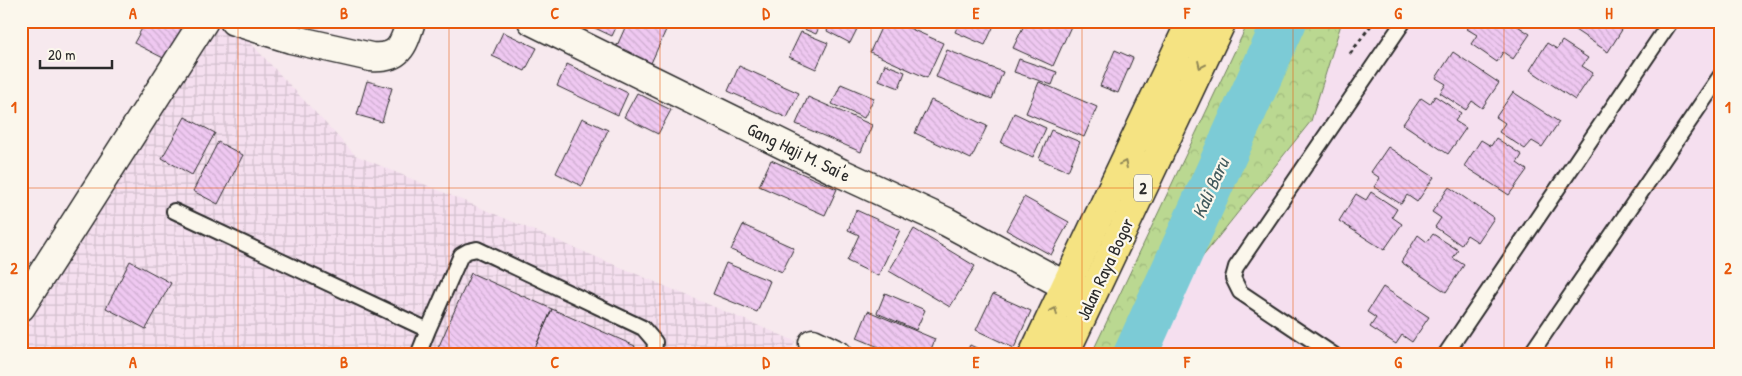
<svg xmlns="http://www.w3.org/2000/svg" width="1742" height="376" font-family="'Patrick Hand',sans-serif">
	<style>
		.built { fill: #f5dfef }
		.industrial { fill: url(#industrial-grid) }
		.forest { fill: url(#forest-crowns); stroke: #72825e }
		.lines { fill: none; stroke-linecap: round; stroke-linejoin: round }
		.river { stroke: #7bcbd6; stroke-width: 44 }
		.building { fill: url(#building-back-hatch); stroke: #2b2b2b }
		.service-casing { stroke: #2b2b2b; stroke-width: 18 }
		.minor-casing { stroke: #2b2b2b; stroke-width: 31 }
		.trunk-casing { stroke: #2b2b2b; stroke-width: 31 }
		.path { stroke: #2b2b2b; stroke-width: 3; stroke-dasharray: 4 4; stroke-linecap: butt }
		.service { stroke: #fbf7ec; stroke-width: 14 }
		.minor { stroke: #fbf7ec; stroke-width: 28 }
		.trunk { stroke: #f5e382; stroke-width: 28 }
		.oneway { stroke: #908756 }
		.grid { fill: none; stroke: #e8590c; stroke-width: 1; stroke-opacity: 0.55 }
		.labels { text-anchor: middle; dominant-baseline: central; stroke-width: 4.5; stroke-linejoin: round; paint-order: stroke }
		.shield { fill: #fbf7ec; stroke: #696865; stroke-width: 1 }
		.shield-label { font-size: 16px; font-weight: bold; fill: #2b2b2b }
		.street-label { font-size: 18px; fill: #2b2b2b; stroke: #fbf7ec }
		.water-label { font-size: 19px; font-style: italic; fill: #435b5e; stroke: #fbf7ec }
		.neatline { fill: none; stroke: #e8590c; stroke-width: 2 }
		.grid-label { font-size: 16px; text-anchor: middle; font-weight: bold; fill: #e8590c }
	</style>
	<defs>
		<pattern id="industrial-grid" width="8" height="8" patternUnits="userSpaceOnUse" patternTransform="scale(1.25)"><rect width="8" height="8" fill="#f5dfef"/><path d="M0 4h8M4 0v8" fill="none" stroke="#d2c0cd"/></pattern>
		<pattern id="forest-crowns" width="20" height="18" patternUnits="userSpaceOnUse" patternTransform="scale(1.25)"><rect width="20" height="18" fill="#bad891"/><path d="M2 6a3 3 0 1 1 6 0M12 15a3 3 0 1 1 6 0" fill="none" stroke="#a0ba7d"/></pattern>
		<pattern id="building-back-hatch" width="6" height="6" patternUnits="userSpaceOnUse" patternTransform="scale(1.25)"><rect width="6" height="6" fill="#efc8f1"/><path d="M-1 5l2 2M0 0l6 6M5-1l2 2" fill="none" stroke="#cdaccf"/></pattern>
	</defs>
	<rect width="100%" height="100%" fill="#f7e9ee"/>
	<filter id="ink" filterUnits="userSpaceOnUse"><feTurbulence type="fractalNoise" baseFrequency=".02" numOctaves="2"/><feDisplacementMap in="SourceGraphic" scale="10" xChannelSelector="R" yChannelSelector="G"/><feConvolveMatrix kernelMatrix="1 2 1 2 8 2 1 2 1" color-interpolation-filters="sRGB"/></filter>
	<g filter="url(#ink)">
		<path class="built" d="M 1342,21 L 1721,21 L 1721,355 L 1152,355 L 1168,300 L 1311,121 Z"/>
		<path class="industrial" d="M 210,21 L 244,36 L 355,155 L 795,341 L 790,355 L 21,355 L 21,308 L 34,288 L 93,166 Z"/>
		<path class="forest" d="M 1249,21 L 1342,21 L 1311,121 L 1168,300 L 1152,355 L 1091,355 Z"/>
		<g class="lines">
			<path class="river" d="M 1135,355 L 1285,21"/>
		</g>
		<path class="building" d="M 146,21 L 184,21 L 191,25 L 171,62 L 134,43 Z
			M 580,21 L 619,21 L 612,36 Z
			M 628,21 L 670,21 L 647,72 L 612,57 Z
			M 801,21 L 822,21 L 816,34 L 799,27 Z
			M 832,21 L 861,21 L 850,43 L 827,31 Z
			M 884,21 L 893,21 L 943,43 L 927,78 L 870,52 Z
			M 960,21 L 996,21 L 985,45 L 955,32 Z
			M 1026,21 L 1066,21 L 1072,24 L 1053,66 L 1013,48 Z
			M 1473,21 L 1510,21 L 1530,34 L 1513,59 L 1503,52 L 1497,62 L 1471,44 L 1477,35 L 1467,29 Z
			M 1619,21 L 1625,25 L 1608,52 L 1563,22 Z
			M 503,32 L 537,48 L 525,71 L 492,56 Z
			M 801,32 L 828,43 L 816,69 L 789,57 Z
			M 1562,41 L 1588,58 L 1582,66 L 1593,73 L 1575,100 L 1530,70 L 1547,43 L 1557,49 Z
			M 947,50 L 1003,72 L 992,99 L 936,77 Z
			M 1115,50 L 1133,58 L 1118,93 L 1100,86 Z
			M 1453,52 L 1499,83 L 1482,108 L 1472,101 L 1466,110 L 1440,93 L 1446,84 L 1436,78 Z
			M 1019,59 L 1057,72 L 1052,85 L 1014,72 Z
			M 567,64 L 628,93 L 618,115 L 557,86 Z
			M 885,64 L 905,72 L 899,88 L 879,80 Z
			M 739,66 L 799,93 L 787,118 L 728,91 Z
			M 367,81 L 392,88 L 382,122 L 357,115 Z
			M 1039,82 L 1097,107 L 1084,137 L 1026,113 Z
			M 841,84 L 874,98 L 864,118 L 832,104 Z
			M 1513,92 L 1559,122 L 1542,147 L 1532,141 L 1525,149 L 1499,132 L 1505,123 L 1496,117 Z
			M 637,93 L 671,110 L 658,134 L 624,117 Z
			M 1435,96 L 1461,113 L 1455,121 L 1466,128 L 1448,154 L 1403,124 L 1421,98 L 1430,104 Z
			M 808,97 L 872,125 L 861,152 L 796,124 Z
			M 931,100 L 987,126 L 971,159 L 915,133 Z
			M 1014,113 L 1046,128 L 1033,157 L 1001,143 Z
			M 185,117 L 215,133 L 192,175 L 162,158 Z
			M 582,118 L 608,130 L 582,186 L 556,173 Z
			M 1051,130 L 1080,142 L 1068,171 L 1039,159 Z
			M 1496,138 L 1522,155 L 1517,163 L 1527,170 L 1509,195 L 1464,166 L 1481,140 L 1491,146 Z
			M 218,142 L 243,155 L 218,204 L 193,191 Z
			M 1388,147 L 1434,177 L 1417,202 L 1407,195 L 1401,204 L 1374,187 L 1380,178 L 1371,172 Z
			M 771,160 L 837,189 L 825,215 L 759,186 Z
			M 1449,187 L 1494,218 L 1478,242 L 1467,235 L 1461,245 L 1435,227 L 1441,218 L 1432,212 Z
			M 1371,192 L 1397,209 L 1392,217 L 1402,224 L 1384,250 L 1339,221 L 1356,194 L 1366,200 Z
			M 1024,197 L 1069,222 L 1051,255 L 1006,230 Z
			M 856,210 L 900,230 L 878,276 L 847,261 L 859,235 L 848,230 Z
			M 743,225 L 794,248 L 782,272 L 731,250 Z
			M 914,229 L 975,266 L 950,307 L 889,271 Z
			M 1433,234 L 1458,250 L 1453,258 L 1464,265 L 1446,292 L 1401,262 L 1418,235 L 1427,242 Z
			M 130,261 L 171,283 L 146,329 L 106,308 Z
			M 726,263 L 770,281 L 757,312 L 713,294 Z
			M 471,273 L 552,309 L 532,355 L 435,355 Z
			M 1383,287 L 1429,317 L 1412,342 L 1402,335 L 1396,344 L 1370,327 L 1376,318 L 1367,312 Z
			M 885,293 L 925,310 L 916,330 L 877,313 Z
			M 993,294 L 1031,311 L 1014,348 L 976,330 Z
			M 552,309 L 635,346 L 631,355 L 532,355 Z
			M 868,311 L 935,339 L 929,355 L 898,355 L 857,338 Z
			M 970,345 L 991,355 L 965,355 Z"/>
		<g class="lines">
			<defs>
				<path id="service" d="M 174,211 L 428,330 L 461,255 L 468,251 L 477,249 L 643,328 L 655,342 L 654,355
					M 418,355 L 428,330
					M 1334,355 L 1240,292 L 1233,278 L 1236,267 L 1404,21
					M 1445,355 L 1671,21
					M 1530,355 L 1721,75"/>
				<path id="minor" d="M 234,21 L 291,39 L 371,57 C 400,59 403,46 411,21
					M 532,21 L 841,173 L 947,222 L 1066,286
					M 21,307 L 204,21
					M 813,343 L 838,355"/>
				<path id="trunk" d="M 1033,355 L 1191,21
					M 1064,355 L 1222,21"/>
			</defs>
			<use href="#service" class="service-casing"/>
			<use href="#minor" class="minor-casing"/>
			<use href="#trunk" class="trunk-casing"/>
			<path class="path" d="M 1350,54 L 1374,21"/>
			<use href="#service" class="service"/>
			<use href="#minor" class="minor"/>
			<use href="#trunk" class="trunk"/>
		</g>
		<defs><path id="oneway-chevron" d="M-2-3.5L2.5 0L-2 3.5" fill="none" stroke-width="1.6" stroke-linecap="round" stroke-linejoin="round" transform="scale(1.25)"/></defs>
		<g class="oneway">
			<use href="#oneway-chevron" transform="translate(1201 65) rotate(115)"/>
			<use href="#oneway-chevron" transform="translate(1124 164) rotate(-65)"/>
			<use href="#oneway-chevron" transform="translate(1054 311) rotate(-65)"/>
		</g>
	</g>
	<path class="grid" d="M 238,21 L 238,355M 449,21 L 449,355M 660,21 L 660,355M 871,21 L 871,355M 1082,21 L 1082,355M 1293,21 L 1293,355M 1504,21 L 1504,355M 21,188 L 1721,188"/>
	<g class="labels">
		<rect class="shield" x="1134" y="174.5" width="18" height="27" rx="4"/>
		<g class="shield-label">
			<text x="1143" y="188">2</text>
		</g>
		<g class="street-label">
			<text transform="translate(799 152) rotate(26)">Gang Haji M. Sai'e</text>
			<text transform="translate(1105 269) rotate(-65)">Jalan Raya Bogor</text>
		</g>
		<g class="water-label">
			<text transform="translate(1210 188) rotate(-66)">Kali Baru</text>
		</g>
	</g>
	<rect width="1742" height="376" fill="none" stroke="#fbf7ec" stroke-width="55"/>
	<path d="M40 60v8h72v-8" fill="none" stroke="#2b2b2b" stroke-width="2.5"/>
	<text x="48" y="60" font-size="15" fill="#2b2b2b" stroke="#fbf7ec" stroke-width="4" paint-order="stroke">20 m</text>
	<rect x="28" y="28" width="1686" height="320" class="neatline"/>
	<g class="grid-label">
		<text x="133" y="19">A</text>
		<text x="344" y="19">B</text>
		<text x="555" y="19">C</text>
		<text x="766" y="19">D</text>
		<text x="976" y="19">E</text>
		<text x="1187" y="19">F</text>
		<text x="1398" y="19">G</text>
		<text x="1609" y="19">H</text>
		<text x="14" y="113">1</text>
		<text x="1728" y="113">1</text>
		<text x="14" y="274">2</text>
		<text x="1728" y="274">2</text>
		<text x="133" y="368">A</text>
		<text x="344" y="368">B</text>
		<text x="555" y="368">C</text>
		<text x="766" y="368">D</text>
		<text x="976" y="368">E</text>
		<text x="1187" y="368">F</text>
		<text x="1398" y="368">G</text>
		<text x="1609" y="368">H</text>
	</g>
</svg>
